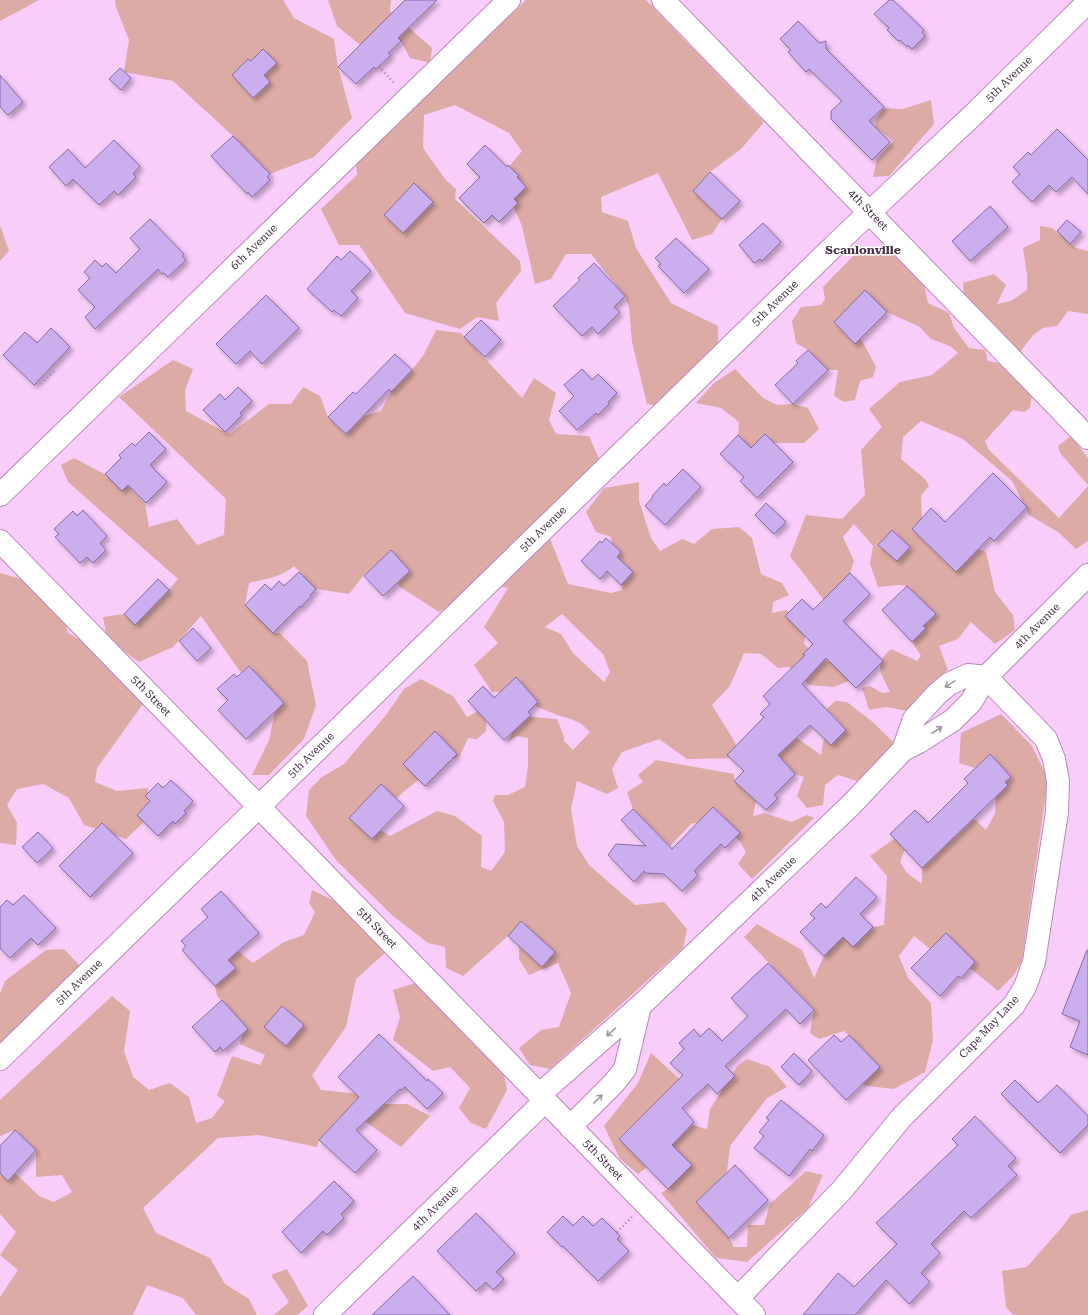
<svg xmlns="http://www.w3.org/2000/svg" width="1088" height="1315" font-family="'Roboto Serif',serif">
	<style>
		.green { fill: #ddaba6; fill-rule: evenodd }
		.building { fill: #cbaeee; stroke: #886ba7; filter: url(#shadow) }
		.lines { fill: none; stroke-linecap: round; stroke-linejoin: round }
		.minor-casing { stroke: #ba86bb; stroke-width: 24 }
		.path { stroke: #a382a4; stroke-width: 2.5; stroke-dasharray: 1 3; stroke-linecap: butt }
		.minor { stroke: #fff; stroke-width: 22 }
		.oneway { stroke: #a298a3 }
		.labels { text-anchor: middle; dominant-baseline: central; stroke-width: 3; stroke-linejoin: round; paint-order: stroke }
		.street-label { font-size: 11px; fill: #463147; stroke: #fff }
		.neighbourhood-label { font-size: 12px; font-weight: bold; fill: #463147; stroke: #fff }
	</style>
	<defs>
		<filter id="shadow"><feDropShadow dx="3.5" dy="3.5" stdDeviation="2" flood-color="#0004"/></filter>
	</defs>
	<rect width="100%" height="100%" fill="#f9cdfa"/>
	<path class="green" d="M 0,0 L 39,0 L 0,21 Z
		M 115,0 L 283,0 L 294,18 L 334,39 L 338,67 L 352,118 L 314,157 L 270,174 L 233,136 L 173,81 L 124,72 L 129,40 L 116,7 Z
		M 328,0 L 391,0 L 390,11 L 432,48 L 430,63 L 410,58 L 401,41 L 382,23 L 360,45 L 337,26 Z
		M 526,0 L 646,0 L 764,122 L 741,149 L 710,172 L 693,191 L 722,219 L 712,234 L 692,240 L 658,173 L 601,197 L 602,212 L 628,221 L 636,248 L 671,303 L 718,326 L 718,350 L 657,406 L 647,404 L 632,342 L 629,308 L 625,296 L 591,254 L 566,254 L 551,279 L 535,284 L 522,226 L 514,208 L 507,169 L 522,151 L 509,133 L 455,105 L 424,115 L 423,148 L 445,179 L 456,189 L 455,199 L 520,261 L 521,271 L 496,303 L 499,321 L 477,317 L 460,329 L 405,313 L 359,245 L 339,245 L 321,209 L 357,175 L 356,164 Z
		M 931,100 L 934,124 L 889,176 L 873,177 L 877,160 L 893,141 L 875,127 L 876,119 L 884,108 L 903,109 Z
		M 0,225 L 9,251 L 0,261 Z
		M 1040,226 L 1052,228 L 1076,248 L 1088,251 L 1088,314 L 1068,311 L 1057,326 L 1043,328 L 1033,335 L 1020,352 L 992,322 L 982,320 L 964,302 L 963,283 L 994,274 L 1006,285 L 997,304 L 1011,301 L 1027,290 L 1027,275 L 1023,248 L 1040,240 Z
		M 876,249 L 897,256 L 924,284 L 928,303 L 949,313 L 954,328 L 969,348 L 985,350 L 988,361 L 998,363 L 1032,394 L 1030,408 L 1024,412 L 1013,410 L 985,441 L 989,450 L 1059,518 L 1088,486 L 1088,541 L 1076,549 L 1058,532 L 1029,515 L 1012,481 L 963,439 L 921,421 L 903,437 L 901,459 L 925,479 L 929,486 L 921,496 L 922,518 L 912,529 L 942,558 L 950,562 L 975,548 L 986,552 L 995,592 L 1013,615 L 1015,630 L 995,644 L 971,622 L 958,639 L 939,646 L 948,670 L 931,683 L 908,711 L 886,707 L 869,710 L 862,688 L 870,686 L 882,693 L 890,692 C 882,674 872,665 891,649 L 917,661 L 921,656 L 912,642 L 926,629 L 923,626 L 935,614 L 907,586 L 898,585 L 878,587 L 870,564 L 873,546 L 854,524 L 843,537 L 854,561 L 850,573 L 837,586 L 849,602 L 833,612 L 790,556 L 806,515 L 842,519 L 865,495 L 861,450 L 882,427 L 869,409 L 900,382 L 932,375 L 958,353 L 950,346 L 931,339 L 920,327 L 887,312 L 849,307 L 852,327 L 864,344 L 876,367 L 873,377 L 860,381 L 855,400 L 844,402 L 834,396 L 838,370 L 828,370 L 808,350 L 796,343 L 792,321 L 801,307 L 821,305 L 825,299 L 823,287 L 859,250 Z
		M 436,330 L 461,333 L 522,398 L 534,378 L 556,393 L 549,420 L 556,434 L 589,436 L 601,463 L 549,536 L 568,584 L 611,593 L 622,590 L 611,537 L 596,532 L 586,512 L 604,488 L 639,482 L 639,501 L 651,538 L 660,551 L 682,539 L 694,544 L 712,529 L 739,527 L 752,538 L 761,574 L 782,583 L 789,595 L 773,602 L 772,613 L 786,610 L 806,627 L 804,644 L 819,658 L 849,670 L 849,681 L 834,687 L 809,685 L 789,667 L 778,668 L 761,654 L 744,653 L 730,686 L 712,705 L 733,739 L 743,758 L 687,759 L 659,739 L 622,752 L 612,769 L 618,788 L 607,794 L 577,781 L 571,809 L 577,846 L 589,865 L 635,905 L 664,902 L 687,929 L 683,948 L 550,1069 L 530,1065 L 519,1048 L 541,1030 L 559,1027 L 571,993 L 558,963 L 529,975 L 519,959 L 519,945 L 508,936 L 463,976 L 446,968 L 445,947 L 428,943 L 393,916 L 336,860 L 306,816 L 309,790 L 322,777 L 344,764 L 386,715 L 404,689 L 421,679 L 453,696 L 467,717 L 478,711 L 487,717 L 486,731 L 477,739 L 468,738 L 460,756 L 435,767 L 402,793 L 371,824 L 390,836 L 437,811 L 455,816 L 482,836 L 481,867 L 491,871 L 505,852 L 504,822 L 493,801 L 495,795 L 508,795 L 525,787 L 528,766 L 528,738 L 517,736 L 508,741 L 521,716 L 557,719 L 564,737 L 564,741 L 573,750 L 590,732 L 580,723 L 571,719 L 557,715 L 538,707 L 514,693 L 492,692 L 474,665 L 498,643 L 484,627 L 508,588 L 480,582 L 463,598 L 439,612 L 400,587 L 397,583 L 410,571 L 391,551 L 364,575 L 349,594 L 316,589 L 294,566 C 282,577 265,579 249,583 L 245,605 L 273,633 L 280,633 L 307,661 L 316,705 L 304,739 L 269,775 L 252,775 L 269,740 L 276,707 L 239,670 L 201,616 L 173,647 L 139,662 L 107,639 L 103,617 L 124,614 L 135,625 L 169,590 L 178,579 L 68,482 L 61,465 L 74,458 L 129,487 L 145,504 L 149,527 L 177,519 L 197,545 L 224,535 L 226,499 L 119,397 L 173,360 L 193,369 L 185,391 L 186,411 L 225,432 L 230,434 L 269,404 L 291,404 L 303,387 L 320,396 L 328,417 L 346,434 L 364,416 L 381,411 L 391,392 L 412,370 L 423,356 ZM 562,614 L 603,654 L 610,672 L 604,682 L 573,653 L 561,634 L 545,627 Z
		M 735,369 L 763,398 L 777,405 L 793,404 L 808,408 L 819,429 L 804,443 L 774,443 L 765,434 L 751,448 L 738,435 L 739,422 L 721,408 L 696,403 L 714,383 Z
		M 1071,436 L 1088,458 L 1088,485 L 1060,453 L 1058,446 Z
		M 0,572 L 0,573 L 28,581 L 63,615 L 68,633 L 83,641 L 143,704 L 97,768 L 95,782 L 117,791 L 148,788 L 148,818 L 126,839 L 84,825 L 69,798 L 43,784 L 17,789 L 7,805 L 17,823 L 16,845 L 0,843 Z
		M 835,701 L 847,702 L 874,723 L 894,743 L 860,782 L 838,775 L 825,785 L 823,805 L 807,808 L 797,796 L 804,777 L 795,774 L 774,752 L 791,743 L 797,738 L 821,755 L 824,738 L 839,722 L 827,709 Z
		M 1001,714 L 1032,746 L 1048,779 L 1022,961 L 1013,976 L 998,991 L 970,968 L 975,962 L 946,933 L 930,949 L 914,936 L 899,956 L 908,978 L 931,1003 L 933,1040 L 925,1072 L 894,1089 L 867,1086 L 862,1084 L 879,1066 L 844,1031 L 819,1039 L 810,1033 L 814,1010 L 744,937 L 757,924 L 802,950 L 814,978 L 824,956 L 843,937 L 853,947 L 873,927 L 884,925 L 887,876 L 870,856 L 894,839 L 905,849 L 900,862 L 907,873 L 922,884 L 922,868 L 974,819 L 986,830 L 995,813 L 996,796 L 1008,786 L 1005,782 L 1011,777 L 990,754 L 975,768 L 959,763 L 961,733 Z
		M 656,760 L 734,774 L 734,781 L 756,801 L 753,816 L 764,813 L 791,822 L 807,815 L 814,818 L 752,879 L 738,864 L 746,852 L 739,840 L 714,825 L 692,823 L 670,846 L 633,809 L 627,792 L 643,782 L 638,775 Z
		M 312,890 L 335,901 L 386,952 L 356,979 L 346,1027 L 312,1075 L 321,1090 L 359,1094 L 376,1112 L 384,1104 L 407,1104 L 430,1116 L 401,1147 L 359,1117 L 341,1116 L 319,1140 L 317,1147 L 259,1135 L 218,1138 L 143,1208 L 156,1233 L 210,1258 L 225,1284 L 249,1299 L 257,1315 L 196,1315 L 183,1298 L 147,1285 L 133,1315 L 0,1315 L 0,1297 L 18,1270 L 0,1255 L 16,1232 L 0,1214 L 0,1173 L 8,1181 L 15,1173 L 39,1196 L 54,1202 L 72,1192 L 62,1175 L 36,1177 L 36,1150 L 15,1130 L 0,1136 L 0,1100 L 112,996 L 130,1011 L 124,1051 L 133,1077 L 149,1090 L 170,1083 L 189,1097 L 196,1123 L 212,1118 L 225,1101 L 217,1096 L 232,1056 L 260,1065 L 265,1055 L 240,1044 L 244,1024 L 217,996 L 215,986 L 235,968 L 227,959 L 238,951 L 253,963 L 284,942 L 304,935 L 315,912 L 309,903 Z
		M 64,949 L 83,969 L 0,1049 L 0,994 L 5,981 L 46,950 Z
		M 418,982 L 502,1065 L 507,1090 L 486,1129 L 471,1123 L 459,1108 L 470,1088 L 450,1067 L 433,1071 L 393,1040 L 400,1017 L 393,990 Z
		M 651,1053 L 684,1083 L 666,1092 L 619,1138 L 647,1167 L 638,1174 L 620,1159 L 604,1126 L 638,1083 Z
		M 747,1059 L 770,1067 L 787,1087 L 767,1098 L 730,1146 L 727,1172 L 696,1202 L 729,1238 L 734,1247 L 747,1247 L 748,1225 L 764,1225 L 770,1204 L 806,1171 L 823,1175 L 808,1208 L 747,1262 L 716,1258 L 661,1193 L 668,1189 L 692,1165 L 672,1145 L 692,1125 L 707,1129 L 710,1109 L 738,1065 Z
		M 1088,1210 L 1088,1315 L 1013,1315 L 1006,1307 L 1002,1271 L 1027,1267 L 1062,1227 L 1071,1215 Z
		M 287,1269 L 308,1306 L 297,1315 L 274,1315 L 289,1302 L 271,1275 Z"/>
	<path class="building" d="M 405,0 L 437,0 L 398,38 L 401,41 L 388,53 L 391,55 L 376,69 L 374,67 L 356,84 L 338,67 Z
		M 889,0 L 893,0 L 924,30 L 922,32 L 925,36 L 912,49 L 908,45 L 907,47 L 900,40 L 898,41 L 887,30 L 889,28 L 874,14 Z
		M 798,21 L 819,43 L 826,41 L 826,49 L 884,107 L 869,121 L 890,142 L 872,160 L 831,119 L 831,111 L 842,101 L 809,69 L 806,72 L 788,52 L 791,50 L 780,39 Z
		M 263,49 L 277,63 L 264,75 L 270,82 L 253,98 L 232,75 L 248,59 L 251,61 Z
		M 120,68 L 131,78 L 121,90 L 109,79 Z
		M 0,75 L 23,102 L 8,115 L 0,107 Z
		M 1057,129 L 1088,160 L 1088,194 L 1072,177 L 1056,192 L 1049,185 L 1032,202 L 1012,182 L 1020,174 L 1013,167 L 1028,152 L 1031,155 Z
		M 233,136 L 270,174 L 267,177 L 270,180 L 252,197 L 248,192 L 247,194 L 211,156 Z
		M 114,140 L 140,166 L 133,174 L 136,177 L 118,195 L 114,191 L 99,205 L 73,179 L 66,186 L 49,167 L 68,149 L 85,168 Z
		M 485,145 L 507,167 L 508,165 L 519,176 L 517,177 L 526,187 L 514,199 L 518,203 L 499,222 L 492,215 L 484,223 L 459,198 L 480,177 L 467,164 Z
		M 710,172 L 740,201 L 722,219 L 693,191 Z
		M 414,183 L 433,202 L 403,233 L 384,215 Z
		M 990,206 L 1008,227 L 970,261 L 952,241 Z
		M 150,219 L 184,254 L 182,256 L 186,260 L 168,277 L 164,273 L 162,274 L 158,269 L 95,329 L 85,317 L 95,307 L 78,290 L 90,278 L 84,272 L 95,260 L 102,267 L 106,263 L 116,273 L 140,249 L 130,238 Z
		M 1067,220 L 1081,232 L 1070,244 L 1057,231 Z
		M 763,223 L 781,242 L 762,261 L 760,259 L 754,263 L 739,245 Z
		M 676,238 L 709,269 L 684,293 L 658,266 L 661,264 L 655,258 Z
		M 350,251 L 371,271 L 351,291 L 358,298 L 341,316 L 334,310 L 332,312 L 307,289 L 337,256 L 341,260 Z
		M 594,263 L 625,296 L 614,307 L 620,312 L 598,334 L 592,327 L 582,336 L 553,306 L 580,280 L 578,278 Z
		M 865,290 L 887,312 L 855,344 L 834,322 Z
		M 266,295 L 299,328 L 262,364 L 250,351 L 236,364 L 216,344 Z
		M 481,320 L 501,340 L 485,357 L 464,337 Z
		M 51,328 L 70,347 L 34,385 L 3,355 L 25,332 L 37,343 Z
		M 808,350 L 828,370 L 793,404 L 775,385 L 798,363 L 796,361 Z
		M 395,354 L 412,370 L 391,392 L 389,389 L 346,434 L 328,417 L 353,392 L 356,394 Z
		M 582,369 L 592,380 L 598,374 L 617,393 L 608,402 L 609,404 L 598,415 L 596,413 L 577,430 L 559,411 L 574,396 L 564,385 Z
		M 238,387 L 252,401 L 240,413 L 242,415 L 225,432 L 203,410 L 220,394 L 225,400 Z
		M 149,432 L 166,449 L 150,465 L 167,482 L 146,503 L 128,485 L 122,491 L 105,474 L 121,458 L 119,455 L 132,443 L 135,446 Z
		M 765,434 L 793,462 L 757,498 L 740,481 L 744,477 L 720,454 L 738,435 L 751,448 Z
		M 683,469 L 701,487 L 665,525 L 645,506 L 653,497 L 652,496 L 664,483 L 666,486 Z
		M 993,473 L 1027,507 L 994,541 L 990,537 L 956,572 L 912,529 L 931,508 L 945,522 Z
		M 766,503 L 786,522 L 774,534 L 755,515 Z
		M 83,510 L 107,536 L 100,543 L 106,550 L 93,563 L 87,557 L 80,563 L 55,537 L 59,534 L 54,529 L 73,511 L 77,516 Z
		M 892,530 L 910,547 L 897,561 L 878,545 Z
		M 606,538 L 621,552 L 617,557 L 633,572 L 621,585 L 607,571 L 600,579 L 581,561 L 600,541 L 602,543 Z
		M 391,550 L 410,571 L 383,596 L 364,576 Z
		M 299,572 L 316,589 L 310,595 L 311,596 L 301,607 L 300,606 L 273,633 L 245,605 L 265,584 L 271,590 L 279,581 L 284,586 Z
		M 850,573 L 870,594 L 843,621 L 883,661 L 856,688 L 826,658 L 802,684 L 846,730 L 831,745 L 810,725 L 778,755 L 795,774 L 774,795 L 778,798 L 766,810 L 734,781 L 744,771 L 727,755 L 764,717 L 760,714 L 770,704 L 763,696 L 805,655 L 803,654 L 813,644 L 785,616 L 802,599 L 813,610 Z
		M 158,579 L 169,590 L 135,625 L 124,614 Z
		M 907,586 L 936,614 L 923,626 L 926,628 L 912,642 L 882,610 Z
		M 193,628 L 211,648 L 197,661 L 179,641 Z
		M 249,666 L 284,703 L 246,739 L 218,710 L 228,700 L 217,689 L 234,674 L 237,677 Z
		M 516,677 L 538,702 L 528,712 L 531,715 L 504,740 L 468,701 L 483,686 L 494,698 Z
		M 435,731 L 457,754 L 425,786 L 403,764 Z
		M 990,754 L 1011,777 L 1005,782 L 1008,785 L 922,868 L 890,834 L 915,810 L 928,823 L 968,783 L 964,779 Z
		M 171,780 L 193,801 L 184,811 L 186,813 L 175,824 L 173,821 L 158,836 L 137,815 L 150,801 L 145,796 L 158,783 L 163,788 Z
		M 381,784 L 404,806 L 372,839 L 349,818 Z
		M 713,807 L 740,833 L 725,848 L 721,844 L 694,871 L 698,875 L 682,891 L 664,874 L 645,873 L 644,871 L 634,882 L 608,855 L 616,844 L 646,846 L 621,820 L 633,809 L 672,849 Z
		M 102,823 L 133,853 L 90,897 L 59,866 Z
		M 38,832 L 53,848 L 37,863 L 22,847 Z
		M 856,877 L 877,897 L 860,914 L 873,927 L 853,947 L 843,937 L 824,956 L 800,932 L 815,918 L 810,914 L 821,903 L 826,908 Z
		M 221,891 L 259,933 L 228,960 L 236,968 L 215,986 L 182,950 L 186,946 L 181,941 L 208,917 L 201,909 Z
		M 24,895 L 56,928 L 38,945 L 31,938 L 10,958 L 0,948 L 0,907 L 7,900 L 13,905 Z
		M 521,921 L 555,952 L 542,967 L 508,936 Z
		M 946,933 L 975,962 L 961,978 L 958,976 L 940,996 L 911,968 Z
		M 1087,950 L 1088,950 L 1088,1055 L 1070,1047 L 1080,1021 L 1062,1014 Z
		M 768,963 L 814,1010 L 800,1024 L 786,1009 L 725,1066 L 735,1076 L 717,1094 L 708,1084 L 682,1108 L 694,1122 L 672,1145 L 692,1165 L 668,1189 L 619,1139 L 683,1075 L 670,1063 L 684,1049 L 679,1043 L 694,1029 L 700,1037 L 709,1028 L 722,1041 L 748,1016 L 731,998 Z
		M 222,1000 L 248,1029 L 223,1051 L 220,1047 L 215,1052 L 192,1027 Z
		M 282,1006 L 304,1025 L 286,1046 L 264,1027 Z
		M 379,1034 L 427,1081 L 428,1079 L 443,1093 L 427,1109 L 405,1087 L 401,1090 L 400,1089 L 356,1130 L 377,1150 L 355,1173 L 319,1140 L 359,1097 L 338,1077 Z
		M 834,1035 L 841,1042 L 849,1035 L 880,1067 L 846,1100 L 808,1060 Z
		M 794,1053 L 812,1071 L 799,1085 L 781,1067 Z
		M 1015,1080 L 1038,1103 L 1057,1085 L 1088,1116 L 1088,1125 L 1060,1153 L 1001,1094 Z
		M 781,1100 L 824,1135 L 812,1151 L 810,1149 L 789,1176 L 754,1148 L 764,1136 L 759,1132 L 769,1120 L 766,1118 Z
		M 975,1116 L 1016,1158 L 1008,1166 L 1017,1175 L 971,1218 L 964,1211 L 931,1244 L 940,1253 L 921,1273 L 930,1282 L 909,1304 L 886,1280 L 855,1315 L 803,1315 L 838,1273 L 854,1287 L 897,1244 L 876,1223 L 958,1145 L 952,1139 Z
		M 15,1130 L 36,1150 L 8,1181 L 0,1173 L 0,1146 Z
		M 735,1165 L 768,1200 L 729,1238 L 696,1202 Z
		M 334,1181 L 354,1201 L 341,1214 L 344,1218 L 327,1235 L 323,1231 L 301,1253 L 282,1232 Z
		M 476,1213 L 515,1253 L 496,1272 L 504,1279 L 493,1290 L 486,1282 L 476,1291 L 437,1251 Z
		M 563,1216 L 573,1226 L 583,1216 L 593,1226 L 602,1218 L 620,1236 L 617,1239 L 629,1251 L 598,1281 L 563,1246 L 562,1247 L 547,1232 Z
		M 413,1276 L 450,1315 L 372,1315 Z"/>
	<g class="lines">
		<defs>
			<path id="minor" d="M 663,0 L 1088,438
				M 0,495 L 509,0
				M 0,541 L 754,1315
				M 903,750 L 914,719 L 937,694 L 949,684 L 968,675 L 986,677
				M 0,1059 L 838,242 L 973,115 L 1088,2
				M 539,1095 L 640,1006 L 851,805 L 903,750 L 919,742 L 953,720 L 971,702 L 986,677 L 1088,575
				M 570,1127 L 614,1083 L 625,1069 L 640,1006
				M 738,1298 L 842,1190 L 902,1117 L 1014,1005 L 1025,987 L 1034,962 L 1057,812 L 1058,781 L 1054,759 L 1046,739 L 986,677
				M 325,1315 L 545,1101"/>
		</defs>
		<use href="#minor" class="minor-casing"/>
		<path class="path" d="M 379,67 L 395,84
			M 42,384 L 54,371 L 53,369
			M 617,1232 L 632,1217"/>
		<use href="#minor" class="minor"/>
	</g>
	<defs><path id="oneway-shaft" d="M-6 0H5M1.5-3L5.5 0L1.5 3" fill="none" stroke-width="1.6" stroke-linecap="round" stroke-linejoin="round"/></defs>
	<g class="oneway">
		<use href="#oneway-shaft" transform="translate(950 684) rotate(148)"/>
		<use href="#oneway-shaft" transform="translate(937 730) rotate(-33)"/>
		<use href="#oneway-shaft" transform="translate(611 1032) rotate(139)"/>
		<use href="#oneway-shaft" transform="translate(598 1099) rotate(-45)"/>
	</g>
	<g class="labels">
		<g class="street-label">
			<text transform="translate(1009 79) rotate(-44)">5th Avenue</text>
			<text transform="translate(868 210) rotate(46)">4th Street</text>
			<text transform="translate(254 247) rotate(-44)">6th Avenue</text>
			<text transform="translate(775 303) rotate(-44)">5th Avenue</text>
			<text transform="translate(543 529) rotate(-44)">5th Avenue</text>
			<text transform="translate(1037 626) rotate(-45)">4th Avenue</text>
			<text transform="translate(151 696) rotate(46)">5th Street</text>
			<text transform="translate(311 755) rotate(-44)">5th Avenue</text>
			<text transform="translate(773 879) rotate(-44)">4th Avenue</text>
			<text transform="translate(377 928) rotate(46)">5th Street</text>
			<text transform="translate(79 982) rotate(-44)">5th Avenue</text>
			<text transform="translate(989 1027) rotate(-47)">Cape May Lane</text>
			<text transform="translate(603 1160) rotate(46)">5th Street</text>
			<text transform="translate(435 1208) rotate(-44)">4th Avenue</text>
		</g>
		<g class="neighbourhood-label">
			<text x="863" y="250">Scanlonville</text>
		</g>
	</g>
</svg>
